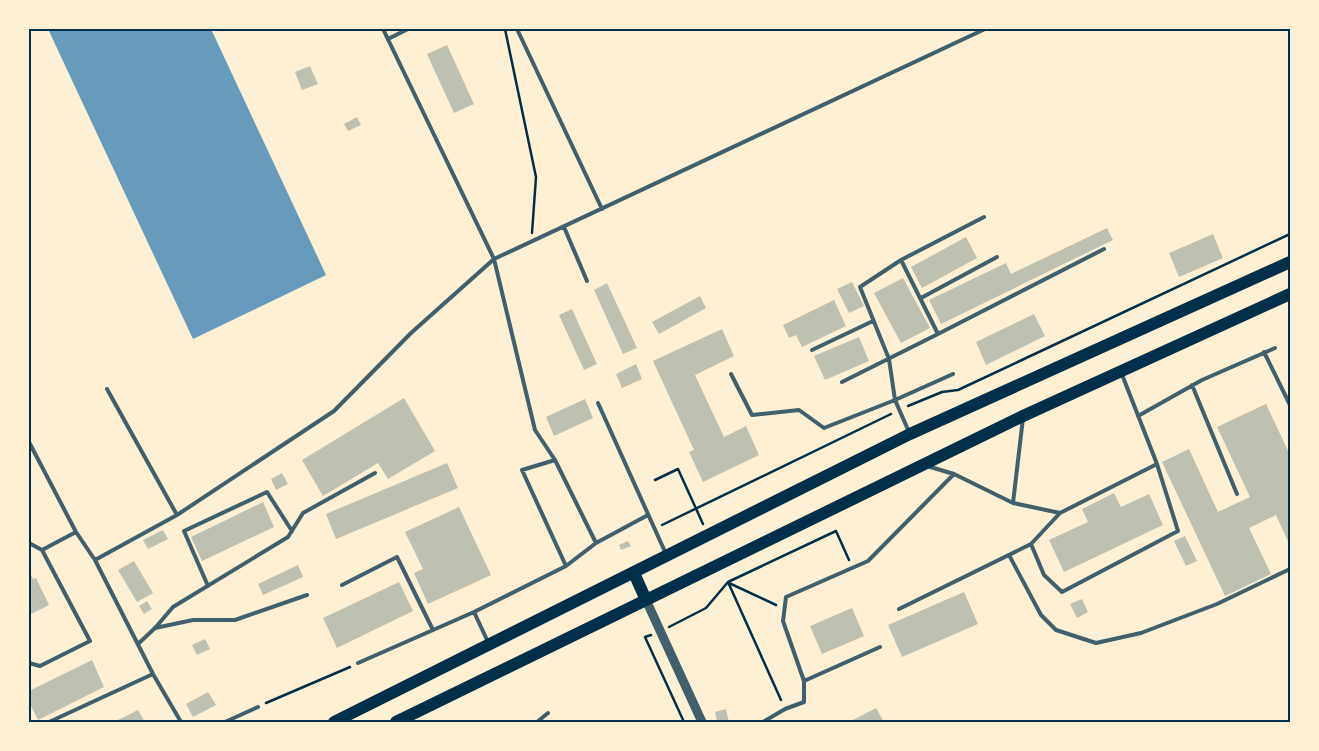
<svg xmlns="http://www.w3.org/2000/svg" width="1319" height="751" font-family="'Sofia Sans Condensed',sans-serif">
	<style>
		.water { fill: #669bbc }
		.building { fill: #bec0b2 }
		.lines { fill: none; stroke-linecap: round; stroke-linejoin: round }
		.path { stroke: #003049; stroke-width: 2.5 }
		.service { stroke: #3f606c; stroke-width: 4 }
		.tertiary { stroke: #3f606c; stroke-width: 9 }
		.primary { stroke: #003049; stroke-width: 12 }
		.neatline { fill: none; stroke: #003049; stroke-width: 2 }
	</style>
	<rect width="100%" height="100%" fill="#fdf0d5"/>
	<path class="water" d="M 48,29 L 211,29 L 326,275 L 193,339 Z"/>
	<path class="building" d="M 447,45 L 474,104 L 454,113 L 427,54 Z
		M 310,66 L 318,84 L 302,90 L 295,72 Z
		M 357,117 L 361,125 L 348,131 L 344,124 Z
		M 1107,228 L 1113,240 L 941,324 L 929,300 L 1006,263 L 1011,274 Z
		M 1213,234 L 1223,258 L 1179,277 L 1169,253 Z
		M 966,237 L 977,258 L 922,288 L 911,267 Z
		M 903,278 L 930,328 L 901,343 L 874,293 Z
		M 852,282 L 864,306 L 849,313 L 837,289 Z
		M 607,283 L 637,348 L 623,354 L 594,290 Z
		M 700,296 L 706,308 L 659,334 L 652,322 Z
		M 834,300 L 846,326 L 802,347 L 796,335 L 789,338 L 783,325 Z
		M 572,309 L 597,364 L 584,370 L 559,315 Z
		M 1034,314 L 1045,336 L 986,365 L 976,342 Z
		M 722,329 L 734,356 L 695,375 L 724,437 L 746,426 L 759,455 L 703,482 L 689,452 L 694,450 L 653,361 Z
		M 859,337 L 869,361 L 825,380 L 814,356 Z
		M 636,364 L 642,379 L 622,388 L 616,374 Z
		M 404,398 L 435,451 L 388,479 L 378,463 L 323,496 L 302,460 Z
		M 585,399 L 593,418 L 554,436 L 546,417 Z
		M 1266,404 L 1290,455 L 1290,546 L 1276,515 L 1249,528 L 1271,574 L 1225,596 L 1162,462 L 1189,449 L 1218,512 L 1250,497 L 1217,427 Z
		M 447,463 L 458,488 L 336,539 L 326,514 Z
		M 282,473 L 288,484 L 276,490 L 271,479 Z
		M 1114,493 L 1121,507 L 1149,494 L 1163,525 L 1064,572 L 1049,540 L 1088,522 L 1082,509 Z
		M 263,502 L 274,527 L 202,561 L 191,537 Z
		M 459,507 L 491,575 L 428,604 L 414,573 L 423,569 L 405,532 Z
		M 163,530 L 168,539 L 148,549 L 143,540 Z
		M 1185,536 L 1197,561 L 1186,566 L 1174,541 Z
		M 628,541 L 631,546 L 621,550 L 619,545 Z
		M 134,561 L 153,593 L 137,602 L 118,570 Z
		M 298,565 L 303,577 L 263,595 L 258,584 Z
		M 29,571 L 33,579 L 36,578 L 49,605 L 29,615 Z
		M 399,582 L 413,611 L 337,648 L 323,618 Z
		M 964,592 L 978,624 L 902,657 L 888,625 Z
		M 1082,599 L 1088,612 L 1077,618 L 1070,604 Z
		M 147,601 L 152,609 L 144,614 L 139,606 Z
		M 852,608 L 864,636 L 822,654 L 810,626 Z
		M 205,639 L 210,649 L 197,655 L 192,645 Z
		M 92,660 L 104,687 L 38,720 L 29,702 L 29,691 Z
		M 208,692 L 216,705 L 193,717 L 186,704 Z
		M 876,708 L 884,722 L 849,722 Z
		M 726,709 L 729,722 L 717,722 L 715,712 Z
		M 138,710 L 145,722 L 114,722 Z"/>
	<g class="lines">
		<path class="path" d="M 505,29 L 536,177 L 532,233
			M 908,406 L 942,392 L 958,390 L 1290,234
			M 655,480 L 678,469 L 703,524
			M 662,525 L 891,414
			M 728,582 L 781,700
			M 729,583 L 776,605
			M 669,627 L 706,608 L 728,582 L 836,531 L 849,560
			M 651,635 L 645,637 L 684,722
			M 266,703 L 350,667"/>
		<path class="service" d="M 383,29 L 494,259 L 535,430 L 555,460 L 596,543
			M 517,29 L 602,209
			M 388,39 L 408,29
			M 564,227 L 587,281
			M 901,260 L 938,334
			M 921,298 L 997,257
			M 812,350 L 873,321
			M 1264,352 L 1290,405
			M 731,374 L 752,415 L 799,410 L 824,428 L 895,400 L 953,374
			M 842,382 L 938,334 L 1104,249
			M 1192,385 L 1237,494
			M 107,389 L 177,515
			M 598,403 L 666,554
			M 1138,416 L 1202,380 L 1275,348
			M 909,432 L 895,400 L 889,359 L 860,287 L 901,260 L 984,217
			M 29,442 L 76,532 L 95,560 L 153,674 L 181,722
			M 555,460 L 522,470 L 566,566
			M 927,466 L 954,474 L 1013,503 L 1060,513 L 1157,464 L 1121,372
			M 1013,503 L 1023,418
			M 29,543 L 42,550 L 90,641 L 40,666 L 29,663
			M 1031,544 L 1044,575 L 1062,592 L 1178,531 L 1157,464
			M 42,550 L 76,532
			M 1009,555 L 1041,615 L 1056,630 L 1096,643 L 1141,633 L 1217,604 L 1290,569
			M 95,560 L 177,515 L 334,411 L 411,333 L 494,259 L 985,29
			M 342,585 L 397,557 L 433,630
			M 208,586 L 184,531 L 267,492 L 292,531
			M 899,609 L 1031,544 L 1060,513
			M 474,612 L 488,642
			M 155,628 L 193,620 L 235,620 L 307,595
			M 138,644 L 155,628 L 173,607 L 288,537 L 303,513 L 375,473
			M 358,663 L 474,612 L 566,566 L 596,543 L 648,515
			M 804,681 L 880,647
			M 49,722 L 153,674
			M 225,722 L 258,707
			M 537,722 L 548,713
			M 763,722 L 785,709 L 804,702 L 804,681 L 783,621 L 786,597 L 868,561 L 954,474"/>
		<path class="tertiary" d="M 646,600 L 702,722"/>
		<path class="primary" d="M 634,573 L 646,600
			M 334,722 L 910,434 L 1290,262
			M 396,722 L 1023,416 L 1290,294"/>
	</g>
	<rect width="1319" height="751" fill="none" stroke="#fdf0d5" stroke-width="60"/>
	<rect x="30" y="30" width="1259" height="691" class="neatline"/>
</svg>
